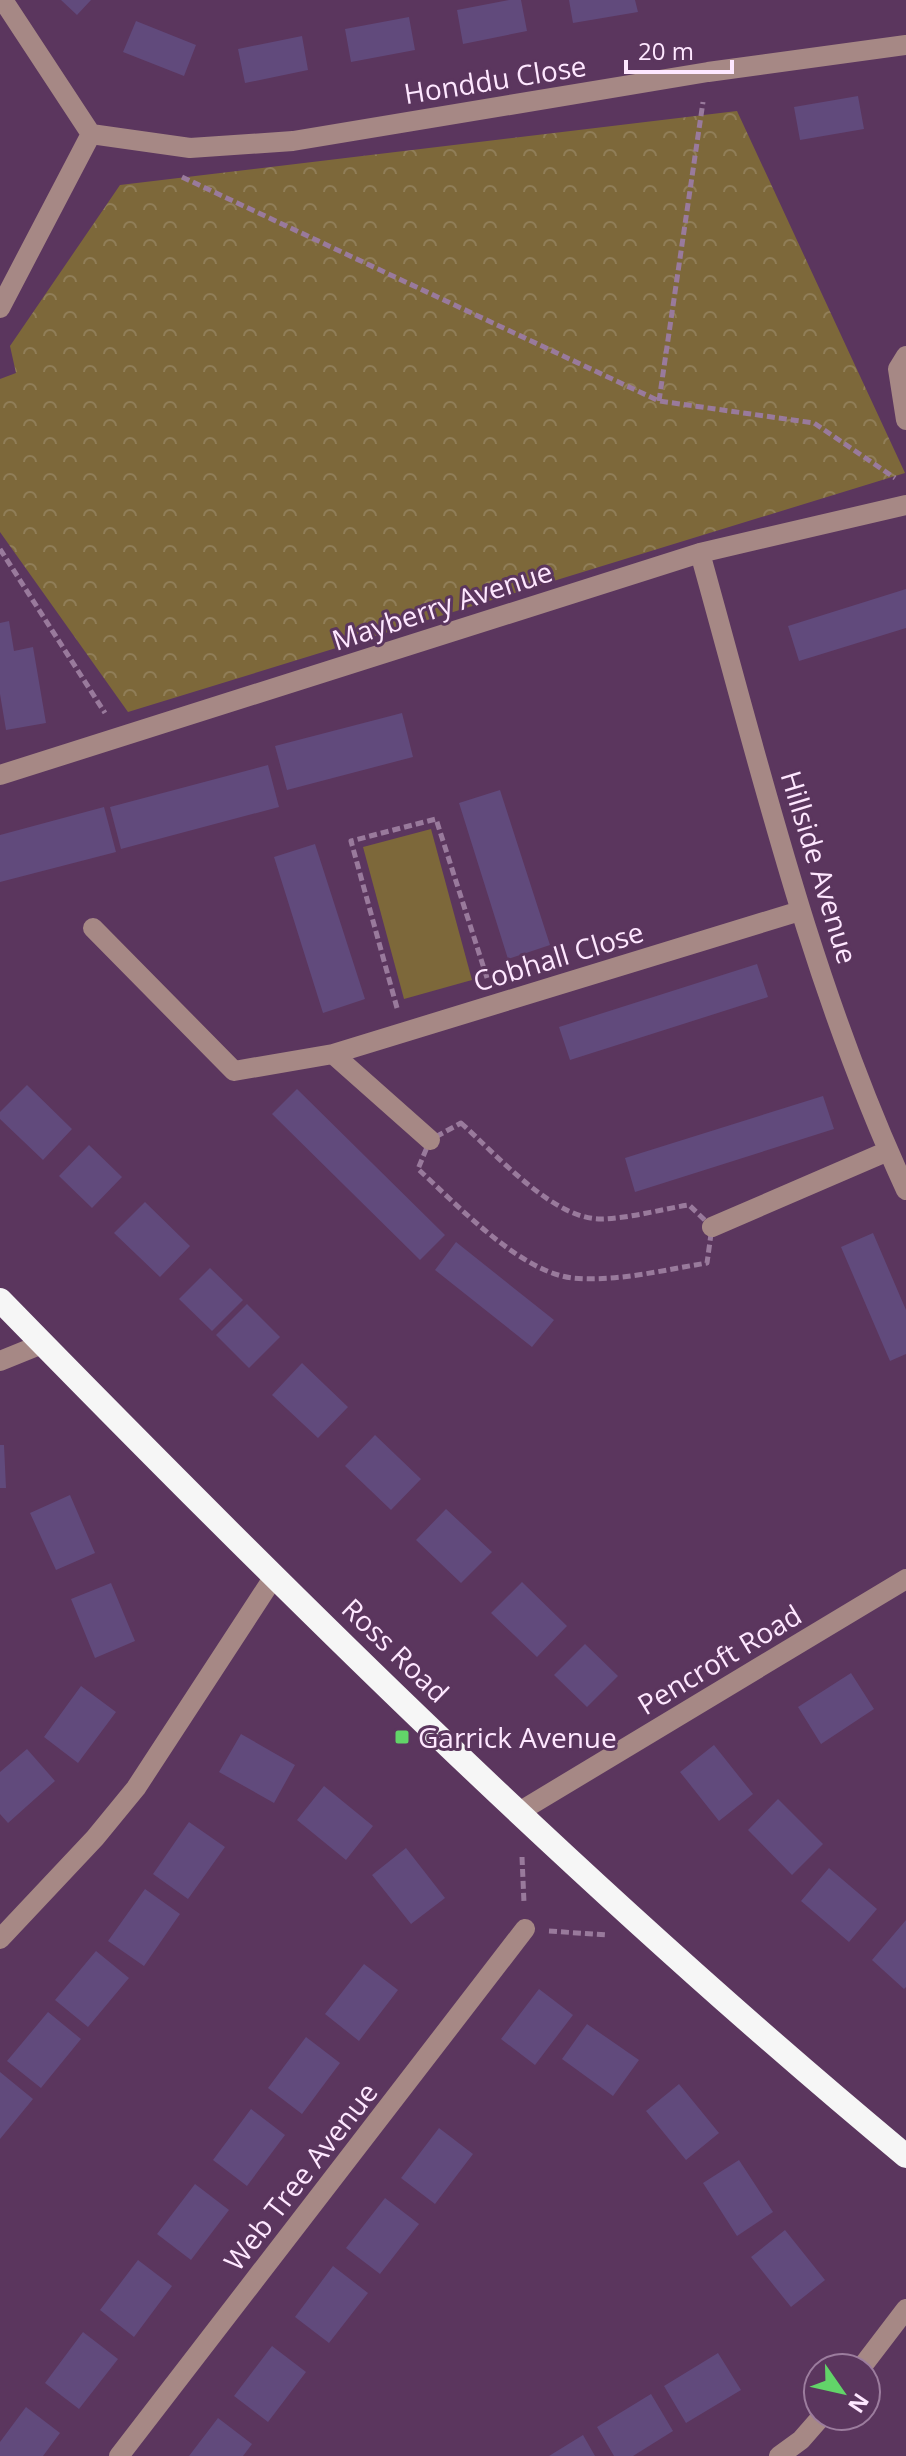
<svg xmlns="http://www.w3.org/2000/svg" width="906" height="2456" font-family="'Open Sans',sans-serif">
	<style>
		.grass { fill: #7d683a }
		.forest { fill: url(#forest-crowns) }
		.building { fill: #614a7c }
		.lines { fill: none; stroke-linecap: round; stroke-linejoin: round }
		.path { stroke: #997a9c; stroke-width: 5; stroke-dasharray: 8 4; stroke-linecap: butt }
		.minor { stroke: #a68885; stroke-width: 20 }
		.highway { stroke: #f6f6f6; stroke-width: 24 }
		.poi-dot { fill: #62d469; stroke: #5b365e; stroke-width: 3 }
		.labels { text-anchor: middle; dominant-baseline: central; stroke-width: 6; stroke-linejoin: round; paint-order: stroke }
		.street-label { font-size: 28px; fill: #fee7ff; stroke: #5b365e }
		.poi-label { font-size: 28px; fill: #fee7ff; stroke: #5b365e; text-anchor: start }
	</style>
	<defs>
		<pattern id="forest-crowns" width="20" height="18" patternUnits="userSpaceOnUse" patternTransform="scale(2)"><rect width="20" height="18" fill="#7d683a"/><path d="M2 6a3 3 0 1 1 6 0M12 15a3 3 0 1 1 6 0" fill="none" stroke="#907e58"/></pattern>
	</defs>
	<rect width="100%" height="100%" fill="#5b365e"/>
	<path class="grass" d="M 431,829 L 472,980 L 404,999 L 363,847 Z"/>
	<path class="forest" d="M 737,111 L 905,473 L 128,712 L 0,532 L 0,379 L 16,373 L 10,346 L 120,185 Z"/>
	<path class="building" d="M 61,0 L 91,0 L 77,15 Z
		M 509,0 L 521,0 L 527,31 L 463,44 L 457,10 Z
		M 569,0 L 635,0 L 638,12 L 573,23 Z
		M 409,17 L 415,50 L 351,62 L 345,29 Z
		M 136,21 L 196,45 L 184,76 L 123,52 Z
		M 302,36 L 308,70 L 245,83 L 238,49 Z
		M 858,96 L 864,129 L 800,140 L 794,107 Z
		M 906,589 L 906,628 L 799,661 L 788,626 Z
		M 9,621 L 14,651 L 33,647 L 46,723 L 6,730 L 0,694 L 0,623 Z
		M 402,713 L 413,757 L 287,790 L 275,746 Z
		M 268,765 L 279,807 L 121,849 L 110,807 Z
		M 500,790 L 550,945 L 508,959 L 459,803 Z
		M 104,807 L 116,852 L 0,882 L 0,835 Z
		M 315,844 L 365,999 L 323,1013 L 274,857 Z
		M 757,964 L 768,997 L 570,1060 L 559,1027 Z
		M 27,1085 L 72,1129 L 43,1160 L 0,1119 L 0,1112 Z
		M 297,1089 L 445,1235 L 420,1260 L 272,1114 Z
		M 823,1096 L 834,1129 L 635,1192 L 625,1158 Z
		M 89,1145 L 122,1177 L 92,1208 L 59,1176 Z
		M 145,1202 L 190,1246 L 160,1277 L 114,1233 Z
		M 873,1233 L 906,1310 L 906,1354 L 890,1361 L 841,1247 Z
		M 456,1242 L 554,1320 L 532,1347 L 435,1270 Z
		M 210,1268 L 243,1300 L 212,1331 L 179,1299 Z
		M 247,1304 L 280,1337 L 249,1368 L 216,1335 Z
		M 302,1363 L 348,1407 L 318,1438 L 272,1395 Z
		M 375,1435 L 421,1479 L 391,1510 L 345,1466 Z
		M 0,1445 L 4,1445 L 6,1488 L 0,1488 Z
		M 70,1495 L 95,1553 L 56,1570 L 30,1513 Z
		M 446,1509 L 492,1552 L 461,1583 L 416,1540 Z
		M 522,1582 L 567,1626 L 537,1657 L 491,1613 Z
		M 111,1583 L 135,1641 L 95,1658 L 71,1599 Z
		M 585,1644 L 618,1676 L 587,1707 L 554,1675 Z
		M 851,1673 L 874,1709 L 821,1744 L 798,1707 Z
		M 81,1686 L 116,1712 L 78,1763 L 44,1737 Z
		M 241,1734 L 295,1765 L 274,1803 L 219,1772 Z
		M 714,1745 L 753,1794 L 719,1821 L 680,1772 Z
		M 27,1749 L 55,1781 L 8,1823 L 0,1814 L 0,1772 Z
		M 324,1786 L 373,1826 L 346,1860 L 297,1820 Z
		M 778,1799 L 823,1844 L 792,1875 L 748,1830 Z
		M 189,1822 L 225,1847 L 188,1899 L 153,1874 Z
		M 406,1848 L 445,1898 L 411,1924 L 372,1875 Z
		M 829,1868 L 877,1909 L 849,1942 L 801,1901 Z
		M 145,1889 L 180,1914 L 144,1966 L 108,1941 Z
		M 906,1920 L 906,1987 L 904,1989 L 872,1960 Z
		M 96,1951 L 129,1978 L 88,2027 L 55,2000 Z
		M 364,1964 L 398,1990 L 359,2041 L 325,2014 Z
		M 539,1989 L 573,2015 L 535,2065 L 501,2039 Z
		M 48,2012 L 81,2039 L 41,2088 L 7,2061 Z
		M 587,2024 L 639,2060 L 613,2096 L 562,2059 Z
		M 306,2037 L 340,2063 L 302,2114 L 268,2088 Z
		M 0,2072 L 33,2099 L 0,2139 Z
		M 679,2084 L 719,2133 L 686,2160 L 646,2111 Z
		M 251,2109 L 285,2135 L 247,2186 L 213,2160 Z
		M 439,2128 L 473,2154 L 435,2204 L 401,2178 Z
		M 739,2160 L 773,2212 L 737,2236 L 703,2183 Z
		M 195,2184 L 229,2210 L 191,2260 L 157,2234 Z
		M 385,2198 L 419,2224 L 380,2274 L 346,2248 Z
		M 785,2230 L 825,2280 L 791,2307 L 751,2257 Z
		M 138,2260 L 172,2286 L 134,2337 L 100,2310 Z
		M 333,2266 L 368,2293 L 329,2343 L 295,2317 Z
		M 83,2332 L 118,2359 L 79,2409 L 45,2383 Z
		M 272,2346 L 306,2372 L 268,2422 L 234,2396 Z
		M 718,2353 L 741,2390 L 686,2423 L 664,2386 Z
		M 651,2394 L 673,2431 L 633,2456 L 614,2456 L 597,2427 Z
		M 26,2407 L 60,2433 L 43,2456 L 0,2456 L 0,2442 Z
		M 218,2418 L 252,2444 L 243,2456 L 189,2456 Z
		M 583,2435 L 595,2456 L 549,2456 Z"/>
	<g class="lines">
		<path class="path" d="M 182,177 L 659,401 L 814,423 L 895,478
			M 659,401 L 703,102
			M 0,549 L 105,713
			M 397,1008 L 351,841 L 436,819 L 488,981
			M 461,1123 C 496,1154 554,1221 603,1219 C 631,1218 662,1209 689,1205 L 712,1227 L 707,1263 C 663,1270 617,1282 573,1278 C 521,1273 455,1203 418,1169 L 430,1140 Z
			M 522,1857 L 524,1903
			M 549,1931 L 607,1935"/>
		<path class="minor" d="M 3,0 L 91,134
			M 91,134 L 190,148 L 293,141 L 708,72 L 906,45
			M 0,308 L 91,134
			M 906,356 L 898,369 L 906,420
			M 700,553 C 760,768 812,987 906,1190
			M 0,775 L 700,553 L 906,505
			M 93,928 L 234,1071 L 333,1054 L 800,911
			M 333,1054 L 430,1140
			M 712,1227 L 888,1151
			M 0,1361 L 42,1344
			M 519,1812 L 906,1579
			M 0,1939 L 95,1838 L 136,1788 L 275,1575
			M 861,2368 L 906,2309
			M 119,2456 L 525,1929
			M 779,2456 L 801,2440 L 822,2416"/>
		<path class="highway" d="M 0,1300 C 290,1597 587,1891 906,2156"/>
	</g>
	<rect class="poi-dot" x="394" y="1729" width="16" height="16" rx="4"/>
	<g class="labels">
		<g class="street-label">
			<text transform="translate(495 79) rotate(-9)">Honddu Close</text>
			<text transform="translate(442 605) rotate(-18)">Mayberry Avenue</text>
			<text transform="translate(820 867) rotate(73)">Hillside Avenue</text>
			<text transform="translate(558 956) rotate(-17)">Cobhall Close</text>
			<text transform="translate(396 1650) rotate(44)">Ross Road</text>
			<text transform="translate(719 1659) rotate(-31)">Pencroft Road</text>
			<text transform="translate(300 2176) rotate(-52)">Web Tree Avenue</text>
		</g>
		<g class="poi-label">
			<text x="418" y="1737">Garrick Avenue</text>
		</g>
	</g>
	<g transform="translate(842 2392) rotate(124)"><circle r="38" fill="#5b365e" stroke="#9c7d9e" stroke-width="2"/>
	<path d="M0-6L14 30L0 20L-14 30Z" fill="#62d469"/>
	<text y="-12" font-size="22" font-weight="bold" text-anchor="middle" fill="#fee7ff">N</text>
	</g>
	<path d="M626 60v12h106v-12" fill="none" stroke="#fee7ff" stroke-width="4"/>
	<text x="638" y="60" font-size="24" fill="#fee7ff" stroke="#5b365e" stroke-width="6" paint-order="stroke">20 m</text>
</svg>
